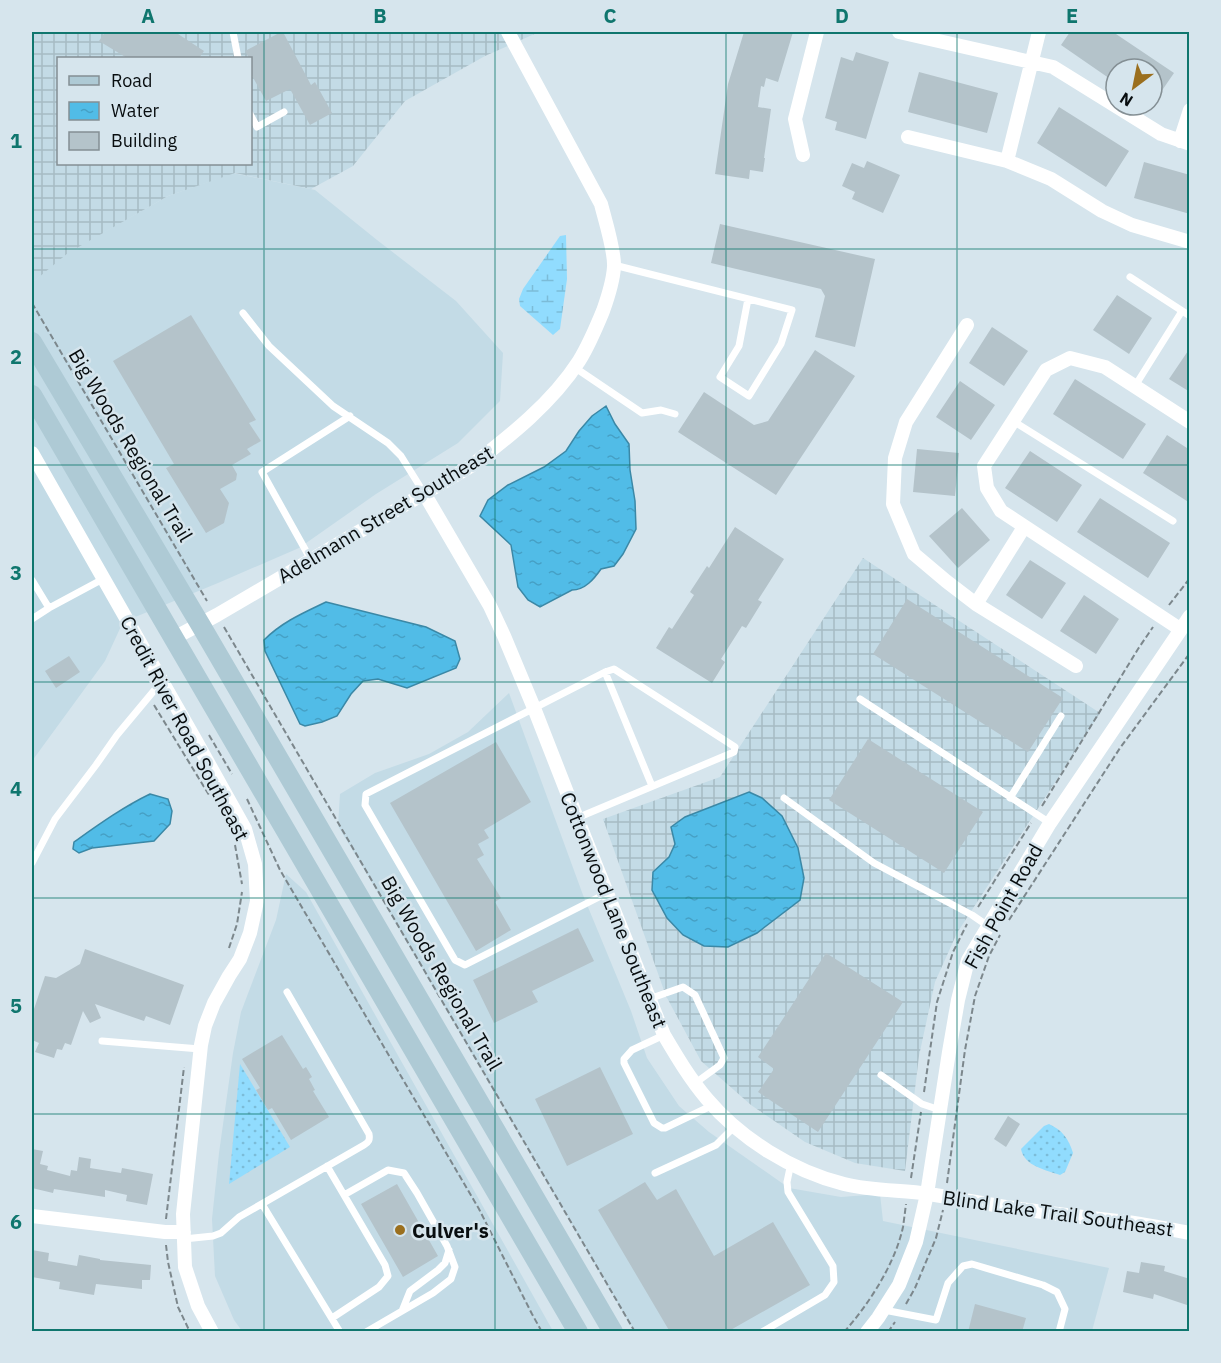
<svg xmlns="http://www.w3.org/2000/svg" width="1221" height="1363" font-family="'IBM Plex Sans',sans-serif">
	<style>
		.built { fill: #c3dbe6 }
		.industrial { fill: url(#industrial-grid); fill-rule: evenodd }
		.grass { fill: url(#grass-dots) }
		.wetland { fill: url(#wetland-marsh) }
		.water { fill: url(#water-ripples); stroke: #3b88a6; stroke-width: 1.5 }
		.building { fill: #b4c3ca }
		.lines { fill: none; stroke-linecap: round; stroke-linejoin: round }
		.path { stroke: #7c878c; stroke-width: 2; stroke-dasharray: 6 3; stroke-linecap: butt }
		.lane { stroke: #fff; stroke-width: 7 }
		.street { stroke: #fff; stroke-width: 14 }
		.secondary { stroke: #aecad5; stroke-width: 20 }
		.grid { fill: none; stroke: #0f766e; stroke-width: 1.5; stroke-opacity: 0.55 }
		.poi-dot { fill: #9b6f1e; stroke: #d6e5ed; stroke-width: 2 }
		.labels { text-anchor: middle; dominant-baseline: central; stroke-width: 5; stroke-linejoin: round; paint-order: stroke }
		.street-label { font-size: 20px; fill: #080d0f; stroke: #d6e5ed }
		.poi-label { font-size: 20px; font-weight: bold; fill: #080d0f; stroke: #d6e5ed; text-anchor: start }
		.neatline { fill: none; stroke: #0f766e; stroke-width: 2 }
		.grid-label { font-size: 20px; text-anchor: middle; font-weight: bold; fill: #0f766e }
	</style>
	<defs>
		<pattern id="industrial-grid" width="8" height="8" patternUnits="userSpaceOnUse" patternTransform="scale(1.5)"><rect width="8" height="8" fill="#c3dbe6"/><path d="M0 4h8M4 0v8" fill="none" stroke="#a6bbc4"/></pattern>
		<pattern id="grass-dots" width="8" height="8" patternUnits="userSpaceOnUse" patternTransform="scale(1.5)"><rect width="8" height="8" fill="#91dcfe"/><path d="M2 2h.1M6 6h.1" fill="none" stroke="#7cbcd8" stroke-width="1.8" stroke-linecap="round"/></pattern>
		<pattern id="wetland-marsh" width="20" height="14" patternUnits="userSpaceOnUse" patternTransform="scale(1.5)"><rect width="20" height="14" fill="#91dcfe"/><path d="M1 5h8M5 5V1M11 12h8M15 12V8" fill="none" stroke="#7cbcd8"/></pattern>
		<pattern id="water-ripples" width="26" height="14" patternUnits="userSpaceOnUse" patternTransform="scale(1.5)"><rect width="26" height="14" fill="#51bce7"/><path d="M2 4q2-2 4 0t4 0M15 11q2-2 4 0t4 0" fill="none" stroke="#45a0c5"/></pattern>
	</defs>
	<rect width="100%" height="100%" fill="#d6e5ed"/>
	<path class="built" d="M 233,173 L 315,190 L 377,240 L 456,301 L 503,353 L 500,401 L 458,443 L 376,494 L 299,548 L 218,583 L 123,622 L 105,661 L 32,761 L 32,283 L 65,254 L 168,196 Z
		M 509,693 L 583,895 L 631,1011 L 647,1058 L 679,1106 L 709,1132 L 789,1188 L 841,1197 L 880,1194 L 883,1221 L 1109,1268 L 1092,1331 L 634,1331 L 370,879 L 338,826 L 340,794 L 375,773 L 429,754 L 468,732 Z
		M 286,874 L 306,892 L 553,1331 L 242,1331 L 234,1320 L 215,1276 L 212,1219 L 219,1153 L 233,1053 L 241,1012 L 276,920 Z"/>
	<path class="industrial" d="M 32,32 L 539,32 L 485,56 L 405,101 L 353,166 L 311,189 L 235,173 L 168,196 L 68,253 L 32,283 ZM 58,58 L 250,58 L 250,164 L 58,164 Z
		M 863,558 L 1100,713 L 957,933 L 935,982 L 919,1056 L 905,1171 L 855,1163 L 805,1142 L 751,1105 L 701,1061 L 666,996 L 603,819 L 720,777 Z"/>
	<path class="grass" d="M 240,1064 L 290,1147 L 229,1184 Z
		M 1049,1124 C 1062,1130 1069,1139 1073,1153 L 1065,1172 L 1060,1175 C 1046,1170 1024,1166 1021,1149 L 1044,1126 Z"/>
	<path class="wetland" d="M 566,235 L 567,279 L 560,329 L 553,335 L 520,306 L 519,299 L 523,289 L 560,236 Z"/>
	<path class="water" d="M 606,406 L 615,424 L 629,444 L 630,470 L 635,501 L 636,529 L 623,554 L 614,566 L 601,569 C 594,579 585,590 572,590 L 540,607 L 528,600 L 518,587 L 511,545 L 480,516 L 488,500 L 508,485 L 544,467 L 566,451 L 579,431 L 592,416 Z
		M 326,602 L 426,627 L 455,641 L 460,659 L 456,668 L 407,688 L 378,679 L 363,681 L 351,694 L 337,716 L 322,722 L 305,726 L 300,724 L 265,651 L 264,640 C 282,622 303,613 326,602 Z
		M 749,792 L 762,798 L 782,816 L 798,848 L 804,878 L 800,900 L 757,933 L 728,947 L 704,946 L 683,935 L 667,918 L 652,890 L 653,872 L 669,857 L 675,844 L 671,827 L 685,817 Z
		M 150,794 L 168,799 L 172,811 L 170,824 L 154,841 L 92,848 L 79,853 L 73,849 L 74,842 C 98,825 123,807 150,794 Z"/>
	<path class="building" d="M 105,32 L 175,32 L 204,51 L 199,58 L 127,58 L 99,41 Z
		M 281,32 L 283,32 L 311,85 L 315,82 L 332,113 L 310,125 L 290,89 L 266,101 L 250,72 L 250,58 L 249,58 L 245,51 Z
		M 744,32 L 793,32 L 778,82 L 766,78 L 764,87 L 761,86 L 758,107 L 771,109 L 764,158 L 765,158 L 763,172 L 750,170 L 749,179 L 715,174 L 728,84 Z
		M 1070,32 L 1113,32 L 1174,73 L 1152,105 L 1152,69 L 1116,69 L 1116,83 L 1061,45 Z
		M 856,52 L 889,62 L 866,139 L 835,130 L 837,122 L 825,118 L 841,57 L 853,61 Z
		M 919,72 L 998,93 L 987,133 L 908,112 Z
		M 1059,107 L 1129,151 L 1106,187 L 1037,143 Z
		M 867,161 L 900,175 L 883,213 L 852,199 L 855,192 L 842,186 L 852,163 L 864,168 Z
		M 1144,162 L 1190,175 L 1190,214 L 1134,198 Z
		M 720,224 L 875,259 L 855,347 L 815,337 L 825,296 L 821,289 L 711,263 Z
		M 1117,295 L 1152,318 L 1129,354 L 1093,330 Z
		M 191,315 L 256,420 L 249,423 L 261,441 L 247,449 L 251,454 L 232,465 L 237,474 L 236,480 L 220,489 L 229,503 L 224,523 L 206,533 L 166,468 L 174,464 L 113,361 Z
		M 992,327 L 1028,351 L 1004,386 L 969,363 Z
		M 1190,348 L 1190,392 L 1169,379 Z
		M 815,350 L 855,376 L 776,495 L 678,432 L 704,392 L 754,425 L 768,421 Z
		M 1075,379 L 1146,424 L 1123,459 L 1053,414 Z
		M 960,381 L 995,405 L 971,440 L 936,417 Z
		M 1167,435 L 1190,450 L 1190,503 L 1143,473 Z
		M 917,449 L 959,453 L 955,496 L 913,492 Z
		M 1030,451 L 1082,485 L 1057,522 L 1005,488 Z
		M 1100,498 L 1170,543 L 1148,578 L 1077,532 Z
		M 962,508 L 990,540 L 958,568 L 929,536 Z
		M 735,527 L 784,559 L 758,600 L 762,602 L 746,628 L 742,626 L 721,659 L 725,662 L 712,683 L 656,648 L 669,627 L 672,629 L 694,595 L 690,592 L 707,566 L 709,568 Z
		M 1030,560 L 1066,583 L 1042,619 L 1006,595 Z
		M 1084,595 L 1119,619 L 1096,654 L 1060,631 Z
		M 907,599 L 1063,698 L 1028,752 L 873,654 Z
		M 69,656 L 80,672 L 56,688 L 45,671 Z
		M 868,739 L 983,812 L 944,873 L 829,800 Z
		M 496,742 L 531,802 L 484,830 L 489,838 L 478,844 L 484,855 L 477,859 L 501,898 L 495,902 L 511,930 L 476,951 L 390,803 Z
		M 578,928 L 594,961 L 532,991 L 538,1002 L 494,1023 L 473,980 Z
		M 85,949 L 184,985 L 170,1025 L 146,1016 L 144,1021 L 95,1004 L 101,1018 L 90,1023 L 83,1011 L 71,1045 L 65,1043 L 62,1050 L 57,1049 L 54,1058 L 35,1052 L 39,1043 L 32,1040 L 32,1015 L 45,976 L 56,978 L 80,964 Z
		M 826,953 L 903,1002 L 818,1132 L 758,1092 L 774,1069 L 758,1057 Z
		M 282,1035 L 303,1069 L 306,1067 L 312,1077 L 309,1079 L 315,1090 L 313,1091 L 329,1117 L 291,1140 L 272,1108 L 268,1110 L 256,1090 L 260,1088 L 242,1059 Z
		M 600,1067 L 633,1134 L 567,1166 L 535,1099 Z
		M 1008,1116 L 1020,1124 L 1006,1147 L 994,1139 Z
		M 32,1149 L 43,1151 L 40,1164 L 48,1166 L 47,1170 L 70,1176 L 71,1170 L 77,1171 L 79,1157 L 91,1159 L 90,1168 L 121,1173 L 122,1168 L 153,1174 L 147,1205 L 126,1201 L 127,1195 L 105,1190 L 105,1197 L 54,1189 L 53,1193 L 32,1188 Z
		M 645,1182 L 657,1200 L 676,1189 L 714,1256 L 773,1222 L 810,1285 L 727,1332 L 670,1332 L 598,1210 Z
		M 397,1184 L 438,1256 L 403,1277 L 361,1204 Z
		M 32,1250 L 49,1253 L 48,1261 L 77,1266 L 79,1255 L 100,1259 L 100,1260 L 151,1265 L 150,1280 L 142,1280 L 142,1289 L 96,1284 L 94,1295 L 59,1289 L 60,1282 L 32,1277 Z
		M 1141,1262 L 1165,1266 L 1164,1271 L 1190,1279 L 1190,1306 L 1154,1294 L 1153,1299 L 1123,1292 L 1127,1271 L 1139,1273 Z
		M 975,1304 L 1026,1318 L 1022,1332 L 968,1332 Z"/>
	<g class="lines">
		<path class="path" d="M 32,303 L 207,601
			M 1169,605 L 1190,578
			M 224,627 L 635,1332
			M 154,705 L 209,795
			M 209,735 L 232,774
			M 247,799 L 280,870 L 479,1209 L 532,1314 L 542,1332
			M 1042,806 L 1138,649 L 1153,627
			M 235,845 L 242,884
			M 978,907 L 1031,823
			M 1009,920 L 1120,748 L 1190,653
			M 229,948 L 237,924 L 242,892
			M 924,1092 L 937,1002 L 953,952 L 967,924
			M 911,1178 L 921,1112
			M 947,1183 L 965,1050 L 975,996 L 989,956 L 1000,935
			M 166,1219 L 184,1067
			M 166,1245 L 168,1262 L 178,1307 L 190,1332
			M 906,1304 L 915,1288 L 936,1238 L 943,1210
			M 844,1332 C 869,1304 895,1264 903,1227 C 904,1220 905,1212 906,1204
			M 888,1332 L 895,1322"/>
		<path class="lane" d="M 233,32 L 238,58
			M 250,114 L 257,127 L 284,112
			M 614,265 L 792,310 L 781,344 L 749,396 L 720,377 L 739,346 L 748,299
			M 1130,277 L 1190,316
			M 243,313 L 269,346 L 333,406 L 388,443 L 401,456 L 424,493
			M 574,367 L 642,413 L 661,410 L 675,414
			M 1135,386 L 1182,311
			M 1013,421 L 1173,521
			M 311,560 L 262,472 L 350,416
			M 32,580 L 49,608 L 103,579
			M 32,619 L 49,608
			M 605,672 L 652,786
			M 860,699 L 1050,823
			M 784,798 L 874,863 L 972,915 L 988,926
			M 1010,798 L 1061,716
			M 577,818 L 734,752 L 735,747 L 614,669 L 605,672 L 366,794 L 365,805 L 455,960 L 465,965 L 607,893
			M 32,863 L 55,819 L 96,765 L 117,735 L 162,681
			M 649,999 L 683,987 L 695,995 L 724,1058 L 720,1065 L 694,1084
			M 664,1035 L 632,1050 L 624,1059 L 624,1063 L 654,1123 L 662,1128 L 665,1128 L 713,1105
			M 102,1041 L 200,1049
			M 881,1075 L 922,1104 L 940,1110
			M 327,1166 L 385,1265 L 388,1276 L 379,1287 L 332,1318
			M 655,1173 L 716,1145 L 735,1126
			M 344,1195 L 388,1170 L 404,1173 L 417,1193 L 447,1246 L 455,1267 L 451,1279 L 433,1293 L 366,1332
			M 262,1204 L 340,1332
			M 184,1239 L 213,1236 L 221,1233 L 239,1217 L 364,1145 C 369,1142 370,1140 369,1134 L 287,992
			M 884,1310 L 936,1320 L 948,1283 L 963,1266 L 972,1264 L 1043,1285 L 1057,1292 L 1065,1309 L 1059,1332
			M 402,1311 L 410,1291 L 438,1270 L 445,1263 L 449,1250
			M 762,1332 L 825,1295 L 834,1282 L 833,1266 L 788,1192 L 787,1182 L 791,1163"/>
		<path class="street" d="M 899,32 L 1053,67 L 1161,134 L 1190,144
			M 908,137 L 1007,161 L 1051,179 L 1102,211 L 1132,225 L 1190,242
			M 1180,141 L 1190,110
			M 803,155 L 795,119 L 817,32
			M 1007,161 L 1039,32
			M 967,325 L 906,422 L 895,458 L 893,504 L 914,554 L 946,581 L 976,604 L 1076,666
			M 32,453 L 196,741 L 245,829 L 255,864 L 257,901 L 250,933 L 240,959 L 229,976 L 214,1003 L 205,1026 L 201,1045 L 183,1214 L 185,1267 L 198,1306 L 212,1332
			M 424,493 L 490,606 L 504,636 L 534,708 L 577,818 L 664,1035 C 677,1057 690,1079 707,1099 C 741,1139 792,1171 844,1184 C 872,1191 901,1190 929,1194 C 962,1199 995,1206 1028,1210 C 1061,1215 1094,1218 1127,1222 C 1148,1225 1169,1229 1190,1233
			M 976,604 L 1024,527
			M 1180,629 L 1001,511 L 987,488 L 984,466 L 1046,370 L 1070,358 L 1105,367 L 1190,422
			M 174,638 L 217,615 L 471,466 C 510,436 552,403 579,361 C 589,345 596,328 603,311 C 608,297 613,282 614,267 C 615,251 605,220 601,204 L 508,32
			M 32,1216 L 165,1232 L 184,1232
			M 867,1332 L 878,1318 L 899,1285 L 916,1242 L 927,1194 L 949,1052 L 958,1000 L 968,960 L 1050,823 L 1190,616"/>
		<path class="secondary" d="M 32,342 L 200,624 L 613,1332
			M 32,395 L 578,1332"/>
	</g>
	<path class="grid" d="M 264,32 L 264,1332M 495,32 L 495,1332M 726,32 L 726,1332M 957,32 L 957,1332M 32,249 L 1190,249M 32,465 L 1190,465M 32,682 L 1190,682M 32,898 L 1190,898M 32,1114 L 1190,1114"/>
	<circle class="poi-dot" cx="400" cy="1230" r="6"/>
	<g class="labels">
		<g class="street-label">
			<text transform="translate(131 445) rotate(59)">Big Woods Regional Trail</text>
			<text transform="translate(385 514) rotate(-31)">Adelmann Street Southeast</text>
			<text transform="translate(185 728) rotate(62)">Credit River Road Southeast</text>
			<text transform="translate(1003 906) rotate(-61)">Fish Point Road</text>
			<text transform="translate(614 910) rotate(68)">Cottonwood Lane Southeast</text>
			<text transform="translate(442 973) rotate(60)">Big Woods Regional Trail</text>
			<text transform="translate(1058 1213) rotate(8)">Blind Lake Trail Southeast</text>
		</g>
		<g class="poi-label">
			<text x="412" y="1230">Culver's</text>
		</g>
	</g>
	<rect width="1221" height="1363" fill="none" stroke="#d6e5ed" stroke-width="66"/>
	<rect x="57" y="57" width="195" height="108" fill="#d6e5ed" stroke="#848f94" stroke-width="1.5"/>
	<rect x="69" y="76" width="30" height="9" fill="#aecad5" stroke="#848f94" stroke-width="1.5"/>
	<text x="111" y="87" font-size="18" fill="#080d0f">Road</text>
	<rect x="69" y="102" width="30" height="18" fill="url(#water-ripples)" stroke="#848f94" stroke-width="1.5"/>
	<text x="111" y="117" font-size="18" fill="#080d0f">Water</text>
	<rect x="69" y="132" width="30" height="18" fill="#b4c3ca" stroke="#848f94" stroke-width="1.5"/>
	<text x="111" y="147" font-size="18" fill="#080d0f">Building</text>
	<g transform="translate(1134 87) rotate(212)"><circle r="28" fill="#d6e5ed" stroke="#848f94" stroke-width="1.5"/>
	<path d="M0-4.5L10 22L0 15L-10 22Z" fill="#9b6f1e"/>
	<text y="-9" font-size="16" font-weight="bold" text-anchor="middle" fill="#080d0f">N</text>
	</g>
	<rect x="33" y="33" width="1155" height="1297" class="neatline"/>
	<g class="grid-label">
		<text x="148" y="23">A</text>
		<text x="380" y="23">B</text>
		<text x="610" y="23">C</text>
		<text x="842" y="23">D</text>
		<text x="1072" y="23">E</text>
		<text x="16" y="148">1</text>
		<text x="16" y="364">2</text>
		<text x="16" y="580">3</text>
		<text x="16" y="796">4</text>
		<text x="16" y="1013">5</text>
		<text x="16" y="1229">6</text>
	</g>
</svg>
